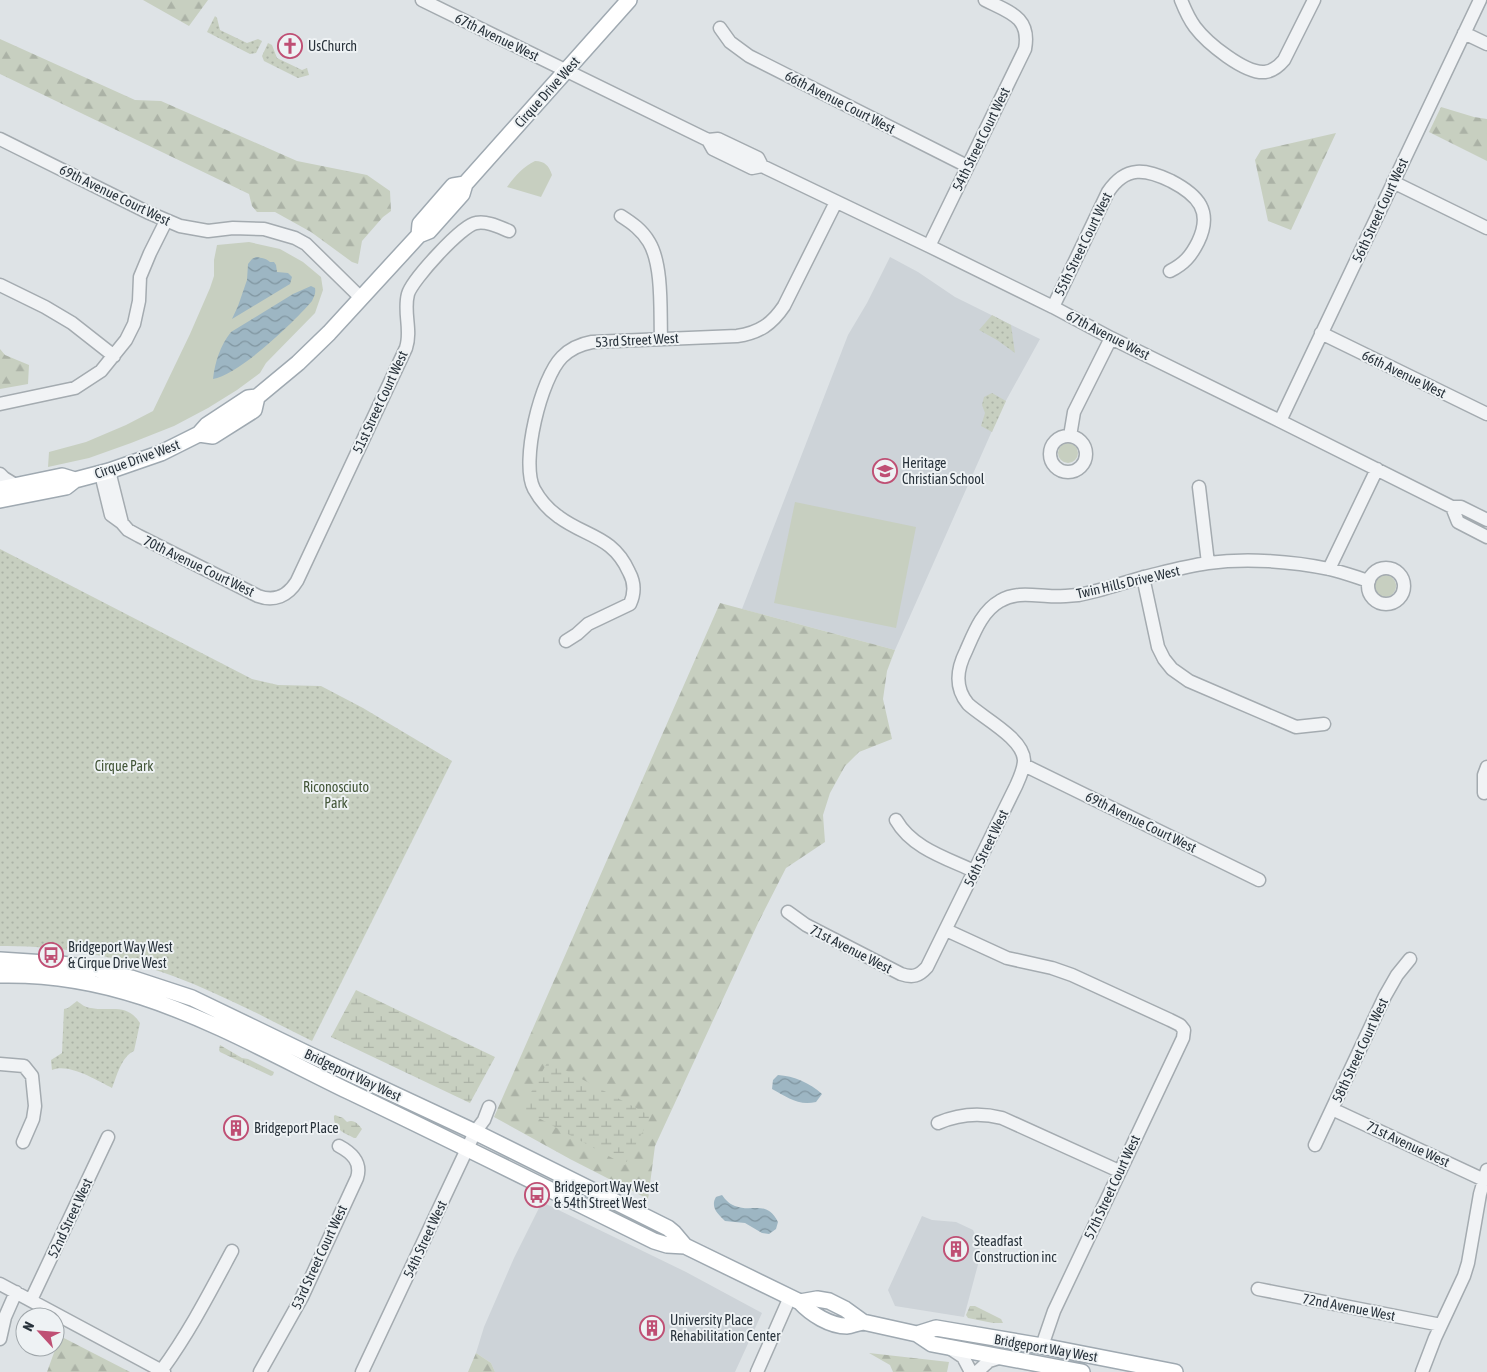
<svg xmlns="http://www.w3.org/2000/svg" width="1487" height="1372" font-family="'Asap Condensed',sans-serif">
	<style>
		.built { fill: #cdd3d8 }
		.grass { fill: #c7cfc0 }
		.forest { fill: url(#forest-firs) }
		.wetland { fill: url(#wetland-marsh) }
		.park { fill: url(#park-dots) }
		.water { fill: url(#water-waves) }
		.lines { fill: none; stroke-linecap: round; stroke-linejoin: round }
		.minor-casing { stroke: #a4abb0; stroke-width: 15 }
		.major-casing { stroke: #9fa9b1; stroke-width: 18 }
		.minor { stroke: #f1f3f5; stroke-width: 12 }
		.major { stroke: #fff; stroke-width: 15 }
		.labels { text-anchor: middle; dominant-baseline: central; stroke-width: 4; stroke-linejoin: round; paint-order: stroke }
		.street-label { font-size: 14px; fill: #29333c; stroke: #eef2f4 }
		.poi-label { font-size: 14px; fill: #29333c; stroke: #eef2f4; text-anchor: start }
		.park-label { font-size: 14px; fill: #435638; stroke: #eef2f4 }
	</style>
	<defs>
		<pattern id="forest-firs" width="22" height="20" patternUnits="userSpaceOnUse" patternTransform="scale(1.25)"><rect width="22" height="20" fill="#c7cfc0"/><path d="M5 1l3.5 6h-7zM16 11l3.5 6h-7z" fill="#abb2a6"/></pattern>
		<pattern id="wetland-marsh" width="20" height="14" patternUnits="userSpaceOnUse" patternTransform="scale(1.25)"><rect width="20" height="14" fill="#c7cfc0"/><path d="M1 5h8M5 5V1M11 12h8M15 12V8" fill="none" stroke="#abb2a6"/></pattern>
		<pattern id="park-dots" width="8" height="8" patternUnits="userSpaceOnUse" patternTransform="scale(1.25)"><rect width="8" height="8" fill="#c7cfc0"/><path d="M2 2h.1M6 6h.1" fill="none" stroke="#abb2a6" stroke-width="1.8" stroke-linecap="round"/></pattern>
		<pattern id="water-waves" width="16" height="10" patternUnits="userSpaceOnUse" patternTransform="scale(1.25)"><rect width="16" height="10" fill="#9db6c3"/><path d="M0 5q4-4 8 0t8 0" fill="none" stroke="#8095a0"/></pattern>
	</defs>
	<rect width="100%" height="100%" fill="#dee3e6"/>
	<path class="built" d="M 890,257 L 918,272 L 955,297 L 1040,339 L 1003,406 L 895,650 L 742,609 L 848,335 L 867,303 Z
		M 542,1202 L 686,1272 L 762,1313 L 735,1372 L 495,1372 L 491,1363 L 476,1353 L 484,1327 L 514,1258 Z
		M 922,1216 L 932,1220 L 956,1222 L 973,1230 L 979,1243 L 980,1257 L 964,1317 L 895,1306 L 888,1290 Z"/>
	<path class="grass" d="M 535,161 C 545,161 549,166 552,175 L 541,197 L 507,187 C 515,176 523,167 535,161 Z
		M 249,242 L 280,249 L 303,262 L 321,277 L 323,290 L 315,313 L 266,363 L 260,373 L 237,390 L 208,408 L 174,426 L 131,443 L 89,458 L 48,467 L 49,452 L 86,442 L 126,425 L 153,411 L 190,334 L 210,288 L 214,276 L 214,260 L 217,245 Z
		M1058 453a10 10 0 1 1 20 0a10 10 0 1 1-20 0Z
		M 795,502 L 916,527 L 896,628 L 774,603 Z
		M1374 586a11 11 0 1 1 22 0a11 11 0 1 1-22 0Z
		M 579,1197 L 600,1202 L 665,1233 L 666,1237 L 664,1238 Z"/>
	<path class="forest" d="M 143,0 L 208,0 L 189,26 Z
		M 0,39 L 135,100 L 161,101 L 297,161 L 367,175 L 390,191 L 391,211 L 383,217 L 362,241 L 358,264 L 352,262 L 311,232 L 275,212 L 257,212 L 252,206 L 249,194 L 0,74 Z
		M 1441,107 L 1474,117 L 1487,119 L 1487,161 L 1429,132 Z
		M 1336,133 L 1291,230 L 1268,221 L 1255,160 L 1261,150 Z
		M 0,349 L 5,355 L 29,365 L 28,384 L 0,389 Z
		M 720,603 L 895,650 L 887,671 L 883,699 L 892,739 L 859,752 L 845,766 L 830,793 L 823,815 L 825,842 L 786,868 L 759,921 L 655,1146 L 648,1199 L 570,1159 L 494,1117 Z
		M 60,1336 L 130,1372 L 47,1372 Z
		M 476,1353 L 491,1363 L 495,1372 L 468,1372 Z
		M 869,1353 L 949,1362 L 947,1372 L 893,1372 L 890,1365 Z"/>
	<path class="wetland" d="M 356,990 L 495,1057 L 470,1103 L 331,1037 Z
		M 220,1045 L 242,1058 L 248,1059 L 274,1072 L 273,1075 L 271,1076 L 220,1052 L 219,1050 Z
		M 548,1061 L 651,1116 L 625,1165 L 522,1109 Z
		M 335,1115 L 343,1118 L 347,1122 C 354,1119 358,1124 362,1129 L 356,1138 L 354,1138 C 344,1133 333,1129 334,1116 Z
		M 970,1306 L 975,1306 L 1001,1319 L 1003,1323 L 993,1323 L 968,1318 L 966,1315 Z"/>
	<path class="park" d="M 215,16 L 217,18 L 220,30 L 247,43 L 258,39 L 262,41 L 256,53 L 250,54 L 207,32 Z
		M 268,43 L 272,45 L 277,58 L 302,70 L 307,68 L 309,75 L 298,78 L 264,61 L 262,56 Z
		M 992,315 L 1011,325 L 1015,353 L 997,340 L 979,330 Z
		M 992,393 L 1006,401 L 992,432 L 981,426 L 985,413 L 982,405 L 984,397 Z
		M 0,549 L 252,679 L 278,685 L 321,686 L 363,708 L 452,761 L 312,1041 C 266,1018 221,994 173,976 C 119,956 58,945 0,946 Z
		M 77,1001 C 81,1004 86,1008 91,1008 C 111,1012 126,1002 140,1023 L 134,1051 C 121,1057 117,1076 112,1088 C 96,1080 69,1063 52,1070 L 51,1060 L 62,1053 L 64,1009 L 68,1008 Z"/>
	<path class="water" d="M 256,257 C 262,258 266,258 270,262 L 274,262 L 276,265 L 277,272 L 288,273 L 292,277 L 290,284 L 232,319 L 238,306 L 247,280 L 248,264 L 252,259 Z
		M 311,286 L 315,288 C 316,294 314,296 312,301 C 294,322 239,375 213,379 C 215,362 220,346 231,332 L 293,294 Z
		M 778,1075 C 794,1076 810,1083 822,1094 L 816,1102 C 798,1106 787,1097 772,1089 L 773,1080 Z
		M 722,1195 C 725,1199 729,1204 735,1206 C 753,1213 766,1199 778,1222 L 776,1229 L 769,1234 L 762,1233 L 745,1223 L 725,1221 C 718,1214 710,1207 716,1197 Z"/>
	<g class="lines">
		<defs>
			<path id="minor" d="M 422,0 L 708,140 L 718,139 L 758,158 L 762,166
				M 1181,0 C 1185,10 1189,19 1195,27 C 1207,43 1245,74 1265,72 C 1273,71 1279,66 1284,60 L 1314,0
				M 720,28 L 730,42 L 749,56 L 967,166
				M 1464,33 L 1487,44
				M 0,139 L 147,212 L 180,226 L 208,231 L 233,228 L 264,229 L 295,238 L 306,244 L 361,298
				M 708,140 L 713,149 L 752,168 L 762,166 L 929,246 L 1053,307 L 1111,338 L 1280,421 L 1452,507 L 1461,507 L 1487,520
				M 1393,182 L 1487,228
				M 621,216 C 632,223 642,230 649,242 C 663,265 660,312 661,338
				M 929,246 L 1025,49 C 1031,17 1009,12 985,0
				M 0,285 L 45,307 L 72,323 L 114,356
				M 1053,307 L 1108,192 C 1126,165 1146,169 1171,181 C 1198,195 1213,211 1198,242 C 1191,256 1184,264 1170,271
				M 1321,333 L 1487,414
				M 0,404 L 75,388 L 101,371 L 126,340 L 134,324 L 139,301 L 140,277 L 150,253 L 166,221
				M 1280,421 L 1480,0
				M 1070,436 L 1074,412 L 1111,338
				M1050 454a18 18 0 1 1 36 0a18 18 0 1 1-36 0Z
				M 109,471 L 122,523
				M 0,474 L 4,478 L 17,486
				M 101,474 L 111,515 L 122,523 L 128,530 L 139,536 L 258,596 C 274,602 288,596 297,581 L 406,348 C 412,330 403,312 408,294 C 412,280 462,225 476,223 C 488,221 499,227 509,231
				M 1199,487 L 1208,563
				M 1452,507 L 1458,522 L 1487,537
				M1368 586a18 18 0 1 1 36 0a18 18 0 1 1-36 0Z
				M 1329,569 L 1377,469
				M 1143,577 L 1158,647 L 1164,659 L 1172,669 L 1189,681 L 1296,727 L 1324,724
				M 566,641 L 577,634 L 588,624 L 630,604 C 635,593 635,583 629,572 C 613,536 586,537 559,517 C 549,510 540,500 534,489 C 520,462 541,378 562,357 C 571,348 581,344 592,342 L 737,336 C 759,333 772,324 784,306 L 836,202
				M 1024,765 L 1259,880
				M 1484,793 L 1484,775 L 1487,767
				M 896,820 C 912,848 946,858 974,871
				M 788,912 L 806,925 L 901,974 C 913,978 919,976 927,967 L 1016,786 C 1020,777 1024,769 1024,760 C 1023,738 983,718 968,704 C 954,687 957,669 966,651 C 974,633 982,611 1000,601 C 1015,592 1031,595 1048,596 C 1058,597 1068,596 1078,595 C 1101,591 1122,583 1144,577 C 1165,572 1187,566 1208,563 C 1246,558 1292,561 1329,569 C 1342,572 1356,577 1369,581
				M 946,930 L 1007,958 L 1052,968 L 1072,975 L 1170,1020 L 1180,1025 L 1184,1030 L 1183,1038 L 1054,1311 L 1042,1346
				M 0,1064 L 24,1066 L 32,1076 L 35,1106 L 33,1119 L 23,1142
				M 1332,1109 L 1484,1180
				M 938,1123 C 959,1114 979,1112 1002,1118 L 1119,1171
				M 1315,1145 L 1385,996 L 1397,975 L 1410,959
				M 0,1284 L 164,1372
				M 1258,1289 L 1441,1325
				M 31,1300 L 108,1137
				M 0,1339 L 5,1317 L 16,1292
				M 951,1349 L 963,1357 L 971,1372
				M 161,1371 C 189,1333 210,1292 232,1251
				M 260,1372 L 302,1297 L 357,1178 C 362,1162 352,1153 339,1146
				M 362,1372 L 475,1132 L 484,1120 L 489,1107
				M 757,1372 L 790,1297
				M 977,1372 L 989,1361 L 1002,1357
				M 1422,1372 L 1435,1338 L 1464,1276 L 1468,1263 L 1480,1194 L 1487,1170"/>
			<path id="major" d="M 419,235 L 420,224 L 453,186 L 465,184
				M 199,434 L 213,436 L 254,410 L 257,397
				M 0,489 L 62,476 L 75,480
				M 0,500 L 66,487 L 75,480 L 109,471 L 161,453 L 199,434 L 207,425 L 248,398 L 257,397 L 298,363 L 329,333 L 419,235 L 429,231 L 462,194 L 465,184 L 629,0
				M 0,960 L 61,964 L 96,969 L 131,978 L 192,998 L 306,1053 L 475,1132 L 668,1228 L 674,1233 L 685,1246
				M 0,975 C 47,974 97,982 142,997 C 213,1020 280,1058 348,1091 C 451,1140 552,1191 654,1241 L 667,1245 L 685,1246 L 800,1302 C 811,1314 830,1326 847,1326 C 852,1325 857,1323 863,1322
				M 800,1302 L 817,1299 L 829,1301 L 845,1309 L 863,1322 L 917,1334 L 932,1344 L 1082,1372
				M 917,1334 L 936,1328 L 1042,1346 L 1175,1372"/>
		</defs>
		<use href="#minor" class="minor-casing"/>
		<use href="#major" class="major-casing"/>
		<use href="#minor" class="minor"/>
		<use href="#major" class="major"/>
	</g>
	<defs>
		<symbol id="church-ring" viewBox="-11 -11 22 22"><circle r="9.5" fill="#eef2f4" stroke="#bf4f74" stroke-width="1.5"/><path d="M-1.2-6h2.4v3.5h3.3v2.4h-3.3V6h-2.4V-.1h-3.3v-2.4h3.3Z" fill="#bf4f74"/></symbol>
		<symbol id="school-ring" viewBox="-11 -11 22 22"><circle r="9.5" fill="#eef2f4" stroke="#bf4f74" stroke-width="1.5"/><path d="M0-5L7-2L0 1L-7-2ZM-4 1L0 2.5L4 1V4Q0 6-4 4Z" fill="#bf4f74"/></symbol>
		<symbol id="bus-ring" viewBox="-11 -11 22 22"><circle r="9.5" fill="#eef2f4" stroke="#bf4f74" stroke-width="1.5"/><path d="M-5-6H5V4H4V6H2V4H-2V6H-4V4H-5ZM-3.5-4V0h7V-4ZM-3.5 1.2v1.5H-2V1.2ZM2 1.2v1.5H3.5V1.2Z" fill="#bf4f74"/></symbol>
		<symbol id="building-ring" viewBox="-11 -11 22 22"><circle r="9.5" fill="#eef2f4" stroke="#bf4f74" stroke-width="1.5"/><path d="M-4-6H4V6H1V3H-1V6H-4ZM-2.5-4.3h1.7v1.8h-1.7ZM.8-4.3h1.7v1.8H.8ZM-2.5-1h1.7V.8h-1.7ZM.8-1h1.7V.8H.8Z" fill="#bf4f74"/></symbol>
	</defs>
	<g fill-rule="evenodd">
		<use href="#church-ring" x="276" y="32" width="28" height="28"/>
		<use href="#school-ring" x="871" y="457" width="28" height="28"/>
		<use href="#bus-ring" x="37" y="941" width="28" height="28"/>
		<use href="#building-ring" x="222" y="1114" width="28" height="28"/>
		<use href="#bus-ring" x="523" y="1181" width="28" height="28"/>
		<use href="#building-ring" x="942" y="1235" width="28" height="28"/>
		<use href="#building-ring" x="638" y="1314" width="28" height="28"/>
	</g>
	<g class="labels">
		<g class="street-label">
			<text transform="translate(497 37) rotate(26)">67th Avenue West</text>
			<text transform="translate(547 92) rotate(-48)">Cirque Drive West</text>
			<text transform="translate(840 102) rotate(27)">66th Avenue Court West</text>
			<text transform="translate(981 139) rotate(-64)">54th Street Court West</text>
			<text transform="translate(115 195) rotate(26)">69th Avenue Court West</text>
			<text transform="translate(1380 210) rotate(-65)">56th Street Court West</text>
			<text transform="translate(1083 244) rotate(-64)">55th Street Court West</text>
			<text transform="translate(1108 335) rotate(27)">67th Avenue West</text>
			<text transform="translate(637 340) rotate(-3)">53rd Street West</text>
			<text transform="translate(1404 374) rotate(26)">66th Avenue West</text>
			<text transform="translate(380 402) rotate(-65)">51st Street Court West</text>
			<text transform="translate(137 459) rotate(-20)">Cirque Drive West</text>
			<text transform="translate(199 566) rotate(26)">70th Avenue Court West</text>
			<text transform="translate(1128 582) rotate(-13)">Twin Hills Drive West</text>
			<text transform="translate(1141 822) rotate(26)">69th Avenue Court West</text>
			<text transform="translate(986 848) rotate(-64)">56th Street West</text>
			<text transform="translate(851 949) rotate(27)">71st Avenue West</text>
			<text transform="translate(1360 1050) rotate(-65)">58th Street Court West</text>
			<text transform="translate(353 1075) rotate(25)">Bridgeport Way West</text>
			<text transform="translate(1408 1144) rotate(25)">71st Avenue West</text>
			<text transform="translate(1112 1187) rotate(-65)">57th Street Court West</text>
			<text transform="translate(70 1218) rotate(-65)">52nd Street West</text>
			<text transform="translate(425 1239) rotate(-65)">54th Street West</text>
			<text transform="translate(319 1257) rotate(-65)">53rd Street Court West</text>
			<text transform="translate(1349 1307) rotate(11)">72nd Avenue West</text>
			<text transform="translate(1046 1348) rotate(10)">Bridgeport Way West</text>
		</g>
		<g class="poi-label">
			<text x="308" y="46">UsChurch</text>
			<text x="902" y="463">Heritage<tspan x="902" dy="16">Christian School</tspan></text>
			<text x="68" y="947">Bridgeport Way West<tspan x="68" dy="16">&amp; Cirque Drive West</tspan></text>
			<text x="254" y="1128">Bridgeport Place</text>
			<text x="554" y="1187">Bridgeport Way West<tspan x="554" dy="16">&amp; 54th Street West</tspan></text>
			<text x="974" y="1241">Steadfast<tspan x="974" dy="16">Construction inc</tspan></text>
			<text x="670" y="1320">University Place<tspan x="670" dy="16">Rehabilitation Center</tspan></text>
		</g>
		<g class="park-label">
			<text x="124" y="766">Cirque Park</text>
			<text x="336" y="787">Riconosciuto<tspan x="336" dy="16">Park</tspan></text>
		</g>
	</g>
	<g transform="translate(40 1332) rotate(296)"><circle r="24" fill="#eef2f4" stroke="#9fa6aa"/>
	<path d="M0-4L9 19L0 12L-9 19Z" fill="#bf4f74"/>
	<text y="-8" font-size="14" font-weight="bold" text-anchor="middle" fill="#29333c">N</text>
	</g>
</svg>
